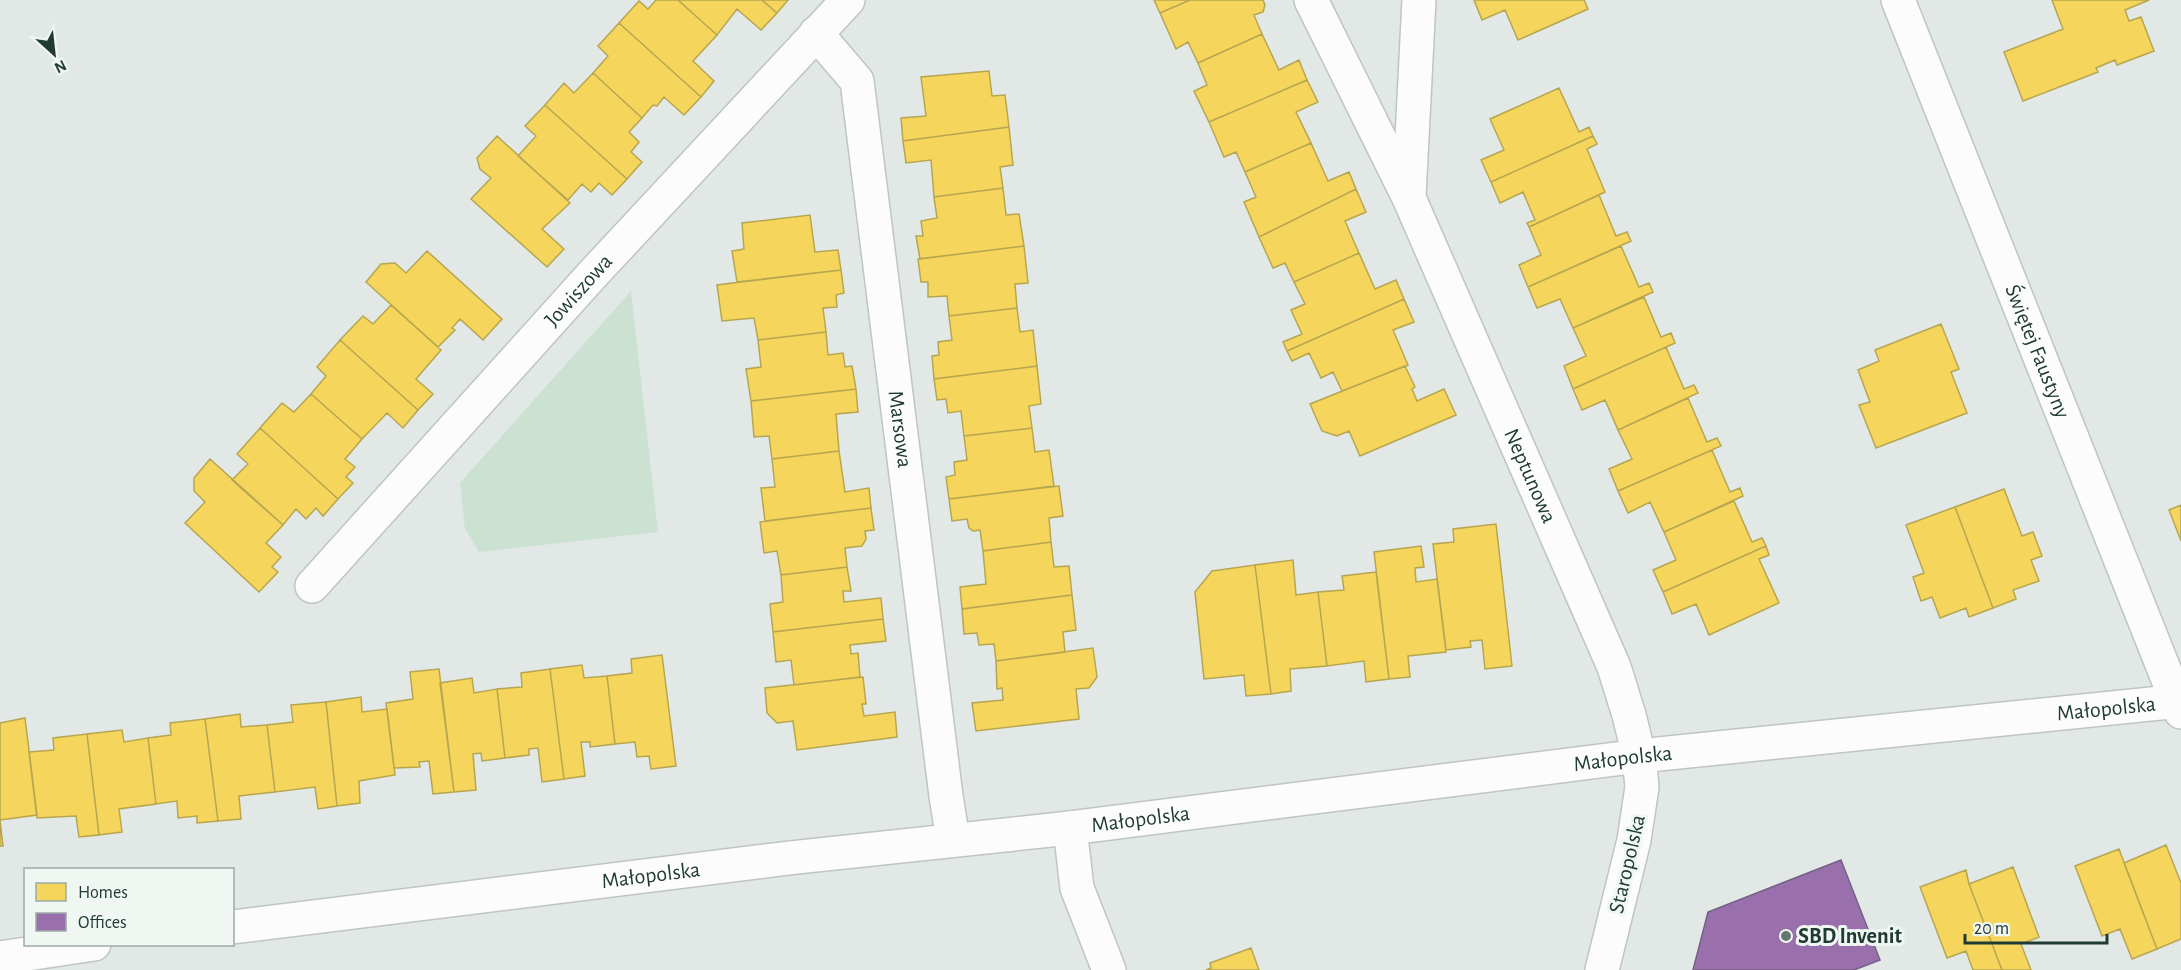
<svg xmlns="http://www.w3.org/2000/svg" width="2181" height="970" font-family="'Alegreya Sans',sans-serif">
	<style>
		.green { fill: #cbe1d2 }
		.homes { fill: #f6d55c; stroke: #b6a650; stroke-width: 1.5 }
		.offices { fill: #9970ab; stroke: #756087; stroke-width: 1.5 }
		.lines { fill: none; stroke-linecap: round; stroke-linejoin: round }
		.minor-casing { stroke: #bfc5c2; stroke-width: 36 }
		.minor { stroke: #fbfcfb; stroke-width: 33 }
		.poi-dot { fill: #647772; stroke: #f0f7f3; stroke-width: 2 }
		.labels { text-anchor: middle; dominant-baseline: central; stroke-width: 6; stroke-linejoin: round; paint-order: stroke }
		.street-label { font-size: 22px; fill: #203a34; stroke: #f0f7f3 }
		.poi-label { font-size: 22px; font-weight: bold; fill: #203a34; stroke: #f0f7f3; text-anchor: start }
	</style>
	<rect width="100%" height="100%" fill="#e2e8e5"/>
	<path class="green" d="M 631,291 L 658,532 L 479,552 L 465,529 L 460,483 Z"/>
	<path class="homes" d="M 656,0 L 678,0 L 717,35 L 693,61 L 714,81 L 701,97 L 619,23 L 639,1 L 648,9 Z
		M 678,0 L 762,0 L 777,13 L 761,30 L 737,9 L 717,35 Z
		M 762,0 L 788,0 L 777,13 Z
		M 1154,0 L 1190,0 L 1160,13 Z
		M 1190,0 L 1263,0 L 1265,5 L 1263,12 L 1254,15 L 1262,34 L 1198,63 L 1188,42 L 1176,49 L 1160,13 Z
		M 1474,0 L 1584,0 L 1588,9 L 1518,40 L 1505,10 L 1482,20 Z
		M 2052,0 L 2149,0 L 2125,10 L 2129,21 L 2141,17 L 2154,51 L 2117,65 L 2115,60 L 2096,68 L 2098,72 L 2023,101 L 2004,52 L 2063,29 Z
		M 619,23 L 701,97 L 684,115 L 664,97 L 657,106 L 653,105 L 642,118 L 593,73 L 608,56 L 598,46 Z
		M 1262,34 L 1279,70 L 1299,60 L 1307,80 L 1209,122 L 1194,91 L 1207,85 L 1198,63 Z
		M 989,71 L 992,96 L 1005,95 L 1009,127 L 903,141 L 901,118 L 926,116 L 921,77 Z
		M 593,73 L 642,118 L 629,132 L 639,142 L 631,152 L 642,162 L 627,179 L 545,105 L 564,83 L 574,93 Z
		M 1307,80 L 1318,102 L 1296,112 L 1311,143 L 1245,172 L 1236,152 L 1224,157 L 1209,122 Z
		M 1559,88 L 1579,132 L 1589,127 L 1593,136 L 1491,182 L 1481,160 L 1504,150 L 1490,119 Z
		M 545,105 L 627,179 L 612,195 L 599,183 L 591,192 L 582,184 L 568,200 L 518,156 L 536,136 L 525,126 Z
		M 1009,127 L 1013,165 L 1000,167 L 1003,188 L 934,197 L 931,160 L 906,163 L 903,141 Z
		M 497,136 L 570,203 L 542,229 L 564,249 L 547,267 L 471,199 L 491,178 L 480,169 L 477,158 Z
		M 1593,136 L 1597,144 L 1587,149 L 1605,192 L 1529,227 L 1527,223 L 1535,220 L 1523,192 L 1500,203 L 1491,182 Z
		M 1311,143 L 1328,181 L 1349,172 L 1356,189 L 1259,237 L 1244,202 L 1256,197 L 1245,172 Z
		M 1003,188 L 1006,215 L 1019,214 L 1024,246 L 920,259 L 916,236 L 923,236 L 921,221 L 937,218 L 934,197 Z
		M 1356,189 L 1366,212 L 1345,221 L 1359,253 L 1294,282 L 1285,263 L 1273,268 L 1259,237 Z
		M 1599,195 L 1616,236 L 1627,232 L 1631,241 L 1528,287 L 1519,265 L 1541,255 L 1529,227 Z
		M 810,215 L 815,252 L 838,250 L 841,270 L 737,282 L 732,251 L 744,249 L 742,223 Z
		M 1024,246 L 1028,283 L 1015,284 L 1017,308 L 949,316 L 947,296 L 928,297 L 928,282 L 921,282 L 918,259 Z
		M 1621,246 L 1639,287 L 1649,283 L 1653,292 L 1573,328 L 1560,299 L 1537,308 L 1528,287 Z
		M 427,251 L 502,319 L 483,340 L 460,319 L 452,328 L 455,330 L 438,347 L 366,282 L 381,264 L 395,263 L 406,273 Z
		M 1359,253 L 1375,289 L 1396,280 L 1404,299 L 1287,351 L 1283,342 L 1302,334 L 1291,310 L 1305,304 L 1294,282 Z
		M 841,270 L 844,293 L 836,295 L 837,307 L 823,308 L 826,332 L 758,340 L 754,318 L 722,321 L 717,285 Z
		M 1644,297 L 1661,337 L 1671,333 L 1675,343 L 1573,389 L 1564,366 L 1586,356 L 1573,328 Z
		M 1404,299 L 1414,322 L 1393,330 L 1408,365 L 1342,391 L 1333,372 L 1321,378 L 1309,353 L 1292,361 L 1287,351 Z
		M 391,305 L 441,350 L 416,379 L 433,394 L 418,410 L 340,340 L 363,316 L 373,324 Z
		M 1017,308 L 1020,332 L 1033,330 L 1037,366 L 934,379 L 932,356 L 939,355 L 938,342 L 952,340 L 949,316 Z
		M 1941,324 L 1959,369 L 1951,372 L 1967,413 L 1876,448 L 1859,405 L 1870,402 L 1858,370 L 1879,361 L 1875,350 Z
		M 826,332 L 828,355 L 843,353 L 845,367 L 852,366 L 856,389 L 751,401 L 746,369 L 761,367 L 758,340 Z
		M 340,340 L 418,410 L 403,428 L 387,413 L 362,439 L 311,394 L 326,376 L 317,367 Z
		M 1666,347 L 1684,389 L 1694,385 L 1698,393 L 1618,430 L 1605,400 L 1582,410 L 1573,389 Z
		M 1037,366 L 1041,404 L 1029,406 L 1032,428 L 964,436 L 961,411 L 948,413 L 946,399 L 937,400 L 934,379 Z
		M 1405,366 L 1415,387 L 1412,389 L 1417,401 L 1444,389 L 1456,415 L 1360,456 L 1349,431 L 1337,436 L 1322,431 L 1310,404 Z
		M 856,389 L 858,412 L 836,414 L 839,451 L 772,459 L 769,436 L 754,437 L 751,401 Z
		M 311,394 L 362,439 L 345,459 L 355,467 L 346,477 L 353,483 L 338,499 L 260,428 L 282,403 L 294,412 Z
		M 1688,398 L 1707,442 L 1717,438 L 1721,446 L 1618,491 L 1609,469 L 1632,459 L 1618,430 Z
		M 260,428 L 338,499 L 323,516 L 316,508 L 306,519 L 296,509 L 283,525 L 232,480 L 248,464 L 237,454 Z
		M 1032,428 L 1035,452 L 1049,450 L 1054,486 L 949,499 L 946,477 L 955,475 L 954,462 L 967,460 L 964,436 Z
		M 1712,450 L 1730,492 L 1740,488 L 1743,496 L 1664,532 L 1650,502 L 1628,513 L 1618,491 Z
		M 839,451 L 845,492 L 869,488 L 871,508 L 765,521 L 761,488 L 775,487 L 772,459 Z
		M 210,459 L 283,525 L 266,543 L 281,557 L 272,567 L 278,572 L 259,592 L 185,523 L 205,502 L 194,491 L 194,478 Z
		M 1059,486 L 1063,516 L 1049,518 L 1051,542 L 983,551 L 980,530 L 973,531 L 969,528 L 967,519 L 952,521 L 949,499 Z
		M 2004,489 L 2022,536 L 2033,532 L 2042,556 L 2031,560 L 2039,581 L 2013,590 L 2016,599 L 1993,608 L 1955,507 Z
		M 1734,501 L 1752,542 L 1762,538 L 1766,546 L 1663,592 L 1653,570 L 1676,560 L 1664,532 Z
		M 2181,505 L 2181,541 L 2169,510 Z
		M 1955,507 L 1993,608 L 1969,617 L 1966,608 L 1940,618 L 1932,597 L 1921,601 L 1913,577 L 1924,573 L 1906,525 Z
		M 871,508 L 874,530 L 865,531 L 866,539 L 862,546 L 845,548 L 847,567 L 781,575 L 777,551 L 764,553 L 760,522 Z
		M 1496,524 L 1512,666 L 1485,669 L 1482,640 L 1470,641 L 1471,647 L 1446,650 L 1433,544 L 1454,542 L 1453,529 Z
		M 1051,542 L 1054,567 L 1069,566 L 1072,595 L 962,609 L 960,587 L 986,584 L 983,551 Z
		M 1421,546 L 1424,567 L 1415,568 L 1416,582 L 1437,579 L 1446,652 L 1408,656 L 1410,677 L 1389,679 L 1374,552 Z
		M 1766,546 L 1769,555 L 1759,559 L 1779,603 L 1709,635 L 1696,604 L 1672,614 L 1663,592 Z
		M 1293,560 L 1296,595 L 1318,592 L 1327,666 L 1290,669 L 1291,691 L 1271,694 L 1255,565 Z
		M 1255,565 L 1271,694 L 1246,696 L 1244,675 L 1204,679 L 1195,592 L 1212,571 Z
		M 847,567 L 851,591 L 843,591 L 844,602 L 881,598 L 883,619 L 773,632 L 770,604 L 783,602 L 781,575 Z
		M 1376,572 L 1389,679 L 1366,682 L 1364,661 L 1327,666 L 1318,592 L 1344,590 L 1342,576 Z
		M 1072,595 L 1076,630 L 1063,632 L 1065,652 L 996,661 L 994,644 L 979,645 L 977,633 L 964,634 L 962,609 Z
		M 883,619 L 886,641 L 850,645 L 851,654 L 858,653 L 860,677 L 794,685 L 791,660 L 776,662 L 773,632 Z
		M 1093,648 L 1097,677 L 1089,688 L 1076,689 L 1079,719 L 976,731 L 972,703 L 1003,700 L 1002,688 L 997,689 L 996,661 Z
		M 662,655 L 676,766 L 651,769 L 649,756 L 637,757 L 635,742 L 615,744 L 607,676 L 632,673 L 631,659 Z
		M 582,665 L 584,678 L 607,676 L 615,744 L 590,747 L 590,742 L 581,742 L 585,776 L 564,779 L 550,669 Z
		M 439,669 L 454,792 L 433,794 L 429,761 L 419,762 L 420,767 L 394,768 L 386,703 L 413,699 L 410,672 Z
		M 550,669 L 564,779 L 542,782 L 538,748 L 529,749 L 529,755 L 505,758 L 497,689 L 522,687 L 521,673 Z
		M 863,677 L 866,704 L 862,704 L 864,716 L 895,712 L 897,737 L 797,750 L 793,721 L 777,723 L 767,713 L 765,688 Z
		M 472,678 L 474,693 L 497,689 L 505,758 L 482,761 L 481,753 L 473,754 L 476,790 L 454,792 L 440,683 Z
		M 361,697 L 362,712 L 387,709 L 395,775 L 359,781 L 360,803 L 337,806 L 326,702 Z
		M 326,702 L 337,806 L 318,809 L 315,787 L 275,792 L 267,725 L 293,722 L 291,705 Z
		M 240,714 L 241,727 L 267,725 L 275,792 L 239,796 L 241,819 L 218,821 L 205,719 Z
		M 25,718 L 37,815 L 0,820 L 3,846 L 0,846 L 0,723 Z
		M 205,719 L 218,821 L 197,823 L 197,816 L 178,818 L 177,801 L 156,804 L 148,738 L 171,735 L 170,723 Z
		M 122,730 L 124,742 L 148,738 L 156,804 L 119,809 L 122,832 L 99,835 L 87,734 Z
		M 87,734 L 99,835 L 79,837 L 76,816 L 37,818 L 29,752 L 54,750 L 53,738 Z
		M 2166,845 L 2181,883 L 2181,939 L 2157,949 L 2124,863 Z
		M 2119,849 L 2157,949 L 2132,959 L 2120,929 L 2102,936 L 2075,866 Z
		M 2013,867 L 2039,937 L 2021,944 L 2031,970 L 2002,970 L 1969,884 Z
		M 1966,870 L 1969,884 L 2002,970 L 1973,970 L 1966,951 L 1947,958 L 1920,887 Z
		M 1251,948 L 1259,970 L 1206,970 L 1211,968 L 1210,963 Z"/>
	<path class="offices" d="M 1841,860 L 1880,960 L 1854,970 L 1693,970 L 1708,912 Z"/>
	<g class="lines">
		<defs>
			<g id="minor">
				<path id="s1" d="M 1311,0 L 1409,198 L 1614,667 L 1629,715 L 1639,756 L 1642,787 L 1634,840 L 1602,970"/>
				<path id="s2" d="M 1898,0 L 2181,712"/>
				<path id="s3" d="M 816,33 L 857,81 L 946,796 L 953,840"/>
				<path d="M 1409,196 L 1419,0"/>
				<path id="s4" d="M 312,586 L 592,275 L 848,0"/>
				<path d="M 1070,828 L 1077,888 L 1109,970"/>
				<path id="s5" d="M 232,927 L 789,858 L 1070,828 L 1639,756 L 2181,701"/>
				<path d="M 0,958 L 94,944"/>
			</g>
		</defs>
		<use href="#minor" class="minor-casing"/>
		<use href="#minor" class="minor"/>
	</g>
	<circle class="poi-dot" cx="1786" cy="936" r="6"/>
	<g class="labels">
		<g class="street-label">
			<text stroke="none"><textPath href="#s4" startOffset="398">Jowiszowa</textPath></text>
			<text stroke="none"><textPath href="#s2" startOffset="378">Świętej Faustyny</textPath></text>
			<text stroke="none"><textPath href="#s3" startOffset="414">Marsowa</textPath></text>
			<text stroke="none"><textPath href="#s1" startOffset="524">Neptunowa</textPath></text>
			<text stroke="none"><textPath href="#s5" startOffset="1887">Małopolska</textPath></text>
			<text stroke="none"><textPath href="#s5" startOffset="1401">Małopolska</textPath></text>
			<text stroke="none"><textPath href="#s5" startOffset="915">Małopolska</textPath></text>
			<text transform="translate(1627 864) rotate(-77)">Staropolska</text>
			<text stroke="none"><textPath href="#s5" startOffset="422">Małopolska</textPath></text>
		</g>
		<g class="poi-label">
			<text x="1798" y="936">SBD Invenit</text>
		</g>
	</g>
	<rect x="24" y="868" width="210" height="78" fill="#f0f7f3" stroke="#9daba7" stroke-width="1.5"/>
	<rect x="36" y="883" width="30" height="18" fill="#f6d55c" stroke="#9daba7" stroke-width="1.5"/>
	<text x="78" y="898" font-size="18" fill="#203a34">Homes</text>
	<rect x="36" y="913" width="30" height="18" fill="#9970ab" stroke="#9daba7" stroke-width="1.5"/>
	<text x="78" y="928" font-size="18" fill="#203a34">Offices</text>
	<g transform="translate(54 54) rotate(153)" stroke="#f0f7f3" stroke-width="4.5" paint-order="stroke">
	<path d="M0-4.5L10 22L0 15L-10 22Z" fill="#203a34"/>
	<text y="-9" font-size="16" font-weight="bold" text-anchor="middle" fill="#203a34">N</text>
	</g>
	<path d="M1965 934v9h142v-9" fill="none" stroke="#203a34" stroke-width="3"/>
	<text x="1974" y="934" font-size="18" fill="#203a34" stroke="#f0f7f3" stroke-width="4.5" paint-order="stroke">20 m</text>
</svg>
